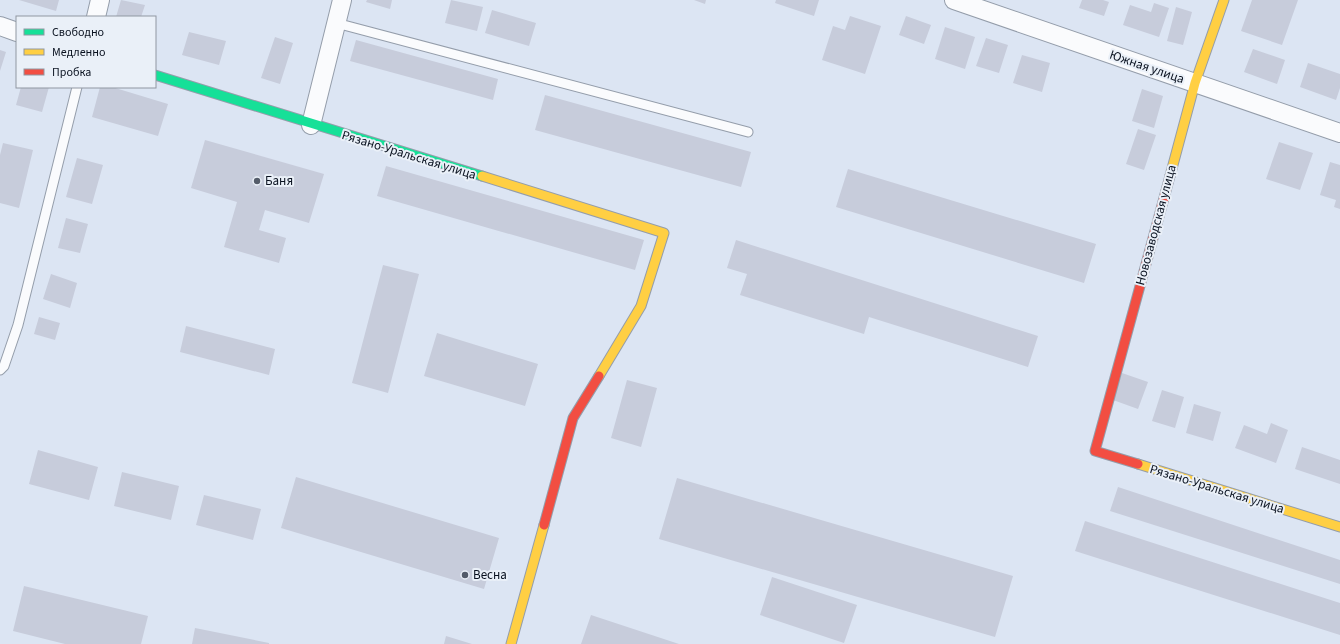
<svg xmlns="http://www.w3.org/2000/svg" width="1340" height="644" font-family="'Source Sans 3',sans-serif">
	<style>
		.building { fill: #c7ccdb }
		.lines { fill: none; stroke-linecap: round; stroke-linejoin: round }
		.lane-casing { stroke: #949daa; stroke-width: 11 }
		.street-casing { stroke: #949daa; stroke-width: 20 }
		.fast-casing { stroke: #949daa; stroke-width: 11 }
		.slow-casing { stroke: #949daa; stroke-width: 11 }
		.jam-casing { stroke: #949daa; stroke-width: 11 }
		.lane { stroke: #fafbfd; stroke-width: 9 }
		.street { stroke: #fafbfd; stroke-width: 18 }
		.fast { stroke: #16e098; stroke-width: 9 }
		.slow { stroke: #ffcf43; stroke-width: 9 }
		.jam { stroke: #f24e42; stroke-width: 9 }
		.poi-dot { fill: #545c6a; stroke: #eaf0f8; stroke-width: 1.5 }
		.labels { text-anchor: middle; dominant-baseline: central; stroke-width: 4; stroke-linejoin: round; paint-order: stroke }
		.street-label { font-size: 13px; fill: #0a1220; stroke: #eaf0f8 }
		.poi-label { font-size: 13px; fill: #0a1220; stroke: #eaf0f8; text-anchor: start }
	</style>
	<rect width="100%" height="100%" fill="#dce5f3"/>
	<path class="building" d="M 19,0 L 59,0 L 56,11 Z
		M 121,0 L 145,5 L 141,17 L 116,17 Z
		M 367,0 L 392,0 L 390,9 L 366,2 Z
		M 451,0 L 483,7 L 477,31 L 445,23 Z
		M 694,0 L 706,0 L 705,4 Z
		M 776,0 L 819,0 L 814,16 L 775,3 Z
		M 1082,0 L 1103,0 L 1109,2 L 1104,16 L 1079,8 Z
		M 1252,0 L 1298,0 L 1282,45 L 1241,31 Z
		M 1154,3 L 1169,8 L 1159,37 L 1123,25 L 1130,5 L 1151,12 Z
		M 1176,7 L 1192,12 L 1183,45 L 1167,41 Z
		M 492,10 L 536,23 L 529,46 L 485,33 Z
		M 850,16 L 881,26 L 865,74 L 822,60 L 833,26 L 845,30 Z
		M 906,16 L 931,25 L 924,44 L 899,35 Z
		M 945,27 L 975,37 L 965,69 L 935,59 Z
		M 189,32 L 226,41 L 219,65 L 182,55 Z
		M 275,37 L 293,43 L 280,84 L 261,78 Z
		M 986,38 L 1008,45 L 999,73 L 976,66 Z
		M 356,40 L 498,79 L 493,100 L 350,61 Z
		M 1253,49 L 1285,60 L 1277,84 L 1244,72 Z
		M 0,50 L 6,52 L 0,71 Z
		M 1022,55 L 1050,63 L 1042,92 L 1013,83 Z
		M 1308,63 L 1340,74 L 1340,88 L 1336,100 L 1300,87 Z
		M 21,87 L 49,87 L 42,112 L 16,105 Z
		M 100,87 L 112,87 L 168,104 L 158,136 L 92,117 Z
		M 1142,89 L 1163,96 L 1154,128 L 1132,121 Z
		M 545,95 L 751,152 L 741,187 L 535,130 Z
		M 1138,129 L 1156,135 L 1144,170 L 1126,164 Z
		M 205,140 L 324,174 L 309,223 L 265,210 L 259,230 L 286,238 L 279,263 L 224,247 L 237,202 L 191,188 Z
		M 1279,142 L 1313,153 L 1300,190 L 1266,179 Z
		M 3,143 L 33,150 L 19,208 L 0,203 L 0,155 Z
		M 77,158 L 103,165 L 92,204 L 66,197 Z
		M 1330,162 L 1340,165 L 1340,209 L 1334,207 L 1336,200 L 1320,195 Z
		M 386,166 L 644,240 L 635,270 L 377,196 Z
		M 848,169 L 1096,244 L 1084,283 L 836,207 Z
		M 66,218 L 88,224 L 80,253 L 58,248 Z
		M 736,240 L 1038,336 L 1028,367 L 869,317 L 864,334 L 740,295 L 747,274 L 727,268 Z
		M 383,265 L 419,274 L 388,393 L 352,383 Z
		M 51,274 L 77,283 L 70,308 L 43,299 Z
		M 39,317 L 60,323 L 55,340 L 34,334 Z
		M 186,326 L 275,349 L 269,375 L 180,352 Z
		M 437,333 L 538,364 L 525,406 L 424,376 Z
		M 1122,373 L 1148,382 L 1138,409 L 1113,400 Z
		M 627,380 L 657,388 L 641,447 L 611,438 Z
		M 1162,390 L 1184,397 L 1175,428 L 1152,421 Z
		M 1194,404 L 1221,412 L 1213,441 L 1186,433 Z
		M 1271,423 L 1288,430 L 1276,463 L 1235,448 L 1244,425 L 1267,434 Z
		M 1302,447 L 1340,460 L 1340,484 L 1295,469 Z
		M 38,450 L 98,467 L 89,500 L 29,484 Z
		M 122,472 L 179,486 L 171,520 L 114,506 Z
		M 296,477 L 499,538 L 484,589 L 281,528 Z
		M 677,478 L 1013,576 L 995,637 L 659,539 Z
		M 1118,487 L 1340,560 L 1340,584 L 1110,511 Z
		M 204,495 L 261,509 L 253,540 L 196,525 Z
		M 1085,521 L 1340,603 L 1340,635 L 1075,551 Z
		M 772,577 L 857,605 L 844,643 L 760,615 Z
		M 24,586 L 148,616 L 141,644 L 65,644 L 13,631 Z
		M 591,615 L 679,644 L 581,644 Z
		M 195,628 L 269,643 L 269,644 L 192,644 Z
		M 446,636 L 472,644 L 444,644 Z"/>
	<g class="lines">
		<defs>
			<path id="lane" d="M 336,23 L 748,132
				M 0,370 L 4,366 L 18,325 L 77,87"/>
			<path id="street" d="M 954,0 L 1340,133
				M 96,17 L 100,0
				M 0,26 L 17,32
				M 311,125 L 342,0"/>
			<path id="fast" d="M 155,75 L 482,176"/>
			<path id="slow" d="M 482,176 L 664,233 L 641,306 L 599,376
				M 1170,176 L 1195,83 L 1224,0
				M 1138,464 L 1340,527
				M 511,644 L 544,525"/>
			<path id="jam" d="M 1138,464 L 1095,451 L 1170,176
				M 544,525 L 573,418 L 599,376"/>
		</defs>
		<use href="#lane" class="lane-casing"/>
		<use href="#street" class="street-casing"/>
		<use href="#fast" class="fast-casing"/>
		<use href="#slow" class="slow-casing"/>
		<use href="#jam" class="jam-casing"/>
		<use href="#lane" class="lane"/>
		<use href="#street" class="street"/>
		<use href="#fast" class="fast"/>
		<use href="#slow" class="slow"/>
		<use href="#jam" class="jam"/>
	</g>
	<g class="poi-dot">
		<circle cx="257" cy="181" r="4"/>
		<circle cx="465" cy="575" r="4"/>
	</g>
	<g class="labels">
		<g class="street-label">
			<text transform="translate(1147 67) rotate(19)">Южная улица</text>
			<text transform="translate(409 155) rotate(17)">Рязано-Уральская улица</text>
			<text transform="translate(1156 225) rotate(-75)">Новозаводская улица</text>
			<text transform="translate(1217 489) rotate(17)">Рязано-Уральская улица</text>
		</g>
		<g class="poi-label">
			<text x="265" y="181">Баня</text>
			<text x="473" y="575">Весна</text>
		</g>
	</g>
	<rect x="16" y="16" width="140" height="72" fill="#eaf0f8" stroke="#9097a2"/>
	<rect x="24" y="29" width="20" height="6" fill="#16e098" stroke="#9097a2"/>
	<text x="52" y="36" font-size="12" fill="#0a1220">Свободно</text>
	<rect x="24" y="49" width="20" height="6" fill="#ffcf43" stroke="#9097a2"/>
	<text x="52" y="56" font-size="12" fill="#0a1220">Медленно</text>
	<rect x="24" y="69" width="20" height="6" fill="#f24e42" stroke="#9097a2"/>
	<text x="52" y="76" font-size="12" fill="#0a1220">Пробка</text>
</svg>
